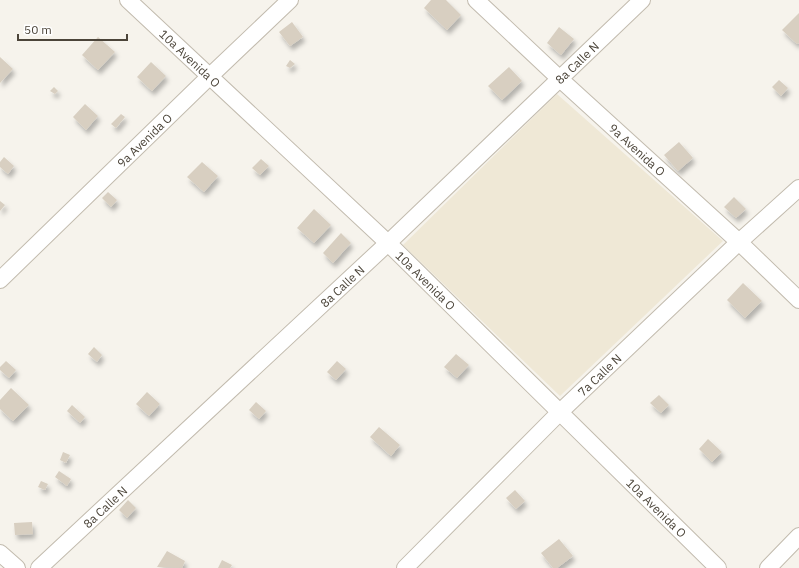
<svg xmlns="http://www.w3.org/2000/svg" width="799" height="568" font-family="'IBM Plex Sans',sans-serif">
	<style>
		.education { fill: #efe8d6 }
		.building { fill: #d8cfc1; filter: url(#shadow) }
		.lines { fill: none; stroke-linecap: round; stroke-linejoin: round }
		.minor-casing { stroke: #c2bbae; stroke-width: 18 }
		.minor { stroke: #fff; stroke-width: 16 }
		.labels { text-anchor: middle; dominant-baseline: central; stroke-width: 3; stroke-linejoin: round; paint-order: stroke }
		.street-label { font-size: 12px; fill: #4b4439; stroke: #fff }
	</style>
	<defs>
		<filter id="shadow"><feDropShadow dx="2.5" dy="4.5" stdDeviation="2" flood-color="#0004"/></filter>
	</defs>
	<rect width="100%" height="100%" fill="#f6f3ec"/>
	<path class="education" d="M 557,94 L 723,241 L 560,396 L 403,245 Z"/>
	<path class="building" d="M 431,0 L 446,0 L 461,15 L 447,30 L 424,8 Z
		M 799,13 L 799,43 L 797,44 L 782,30 Z
		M 292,22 L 303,37 L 290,46 L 279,32 Z
		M 559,27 L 574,39 L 561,55 L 547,43 Z
		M 98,37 L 115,52 L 98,70 L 82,55 Z
		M 0,57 L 13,69 L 0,83 Z
		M 290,60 L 295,64 L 290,68 L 286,66 Z
		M 151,62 L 166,76 L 152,91 L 137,77 Z
		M 509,67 L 522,81 L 502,100 L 488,86 Z
		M 779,80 L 788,88 L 781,96 L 772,87 Z
		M 54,87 L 58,91 L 55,94 L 50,91 Z
		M 85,104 L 98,116 L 86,130 L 73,117 Z
		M 121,114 L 125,117 L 116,128 L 111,124 Z
		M 679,142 L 693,158 L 678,171 L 664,155 Z
		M 4,157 L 14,166 L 8,174 L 0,167 L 0,162 Z
		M 261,159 L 269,166 L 260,175 L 252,168 Z
		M 202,162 L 218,176 L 204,192 L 187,177 Z
		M 108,192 L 117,200 L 111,207 L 102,198 Z
		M 734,197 L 746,209 L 736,218 L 724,207 Z
		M 0,201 L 5,205 L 0,211 Z
		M 314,209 L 331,225 L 314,243 L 297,228 Z
		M 341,233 L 351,243 L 333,263 L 323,253 Z
		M 743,283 L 762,301 L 745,318 L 727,300 Z
		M 94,347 L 102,355 L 97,362 L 88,354 Z
		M 456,354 L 469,365 L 457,378 L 444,367 Z
		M 6,361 L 16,370 L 9,378 L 0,370 L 0,367 Z
		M 337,361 L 346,369 L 336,380 L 327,372 Z
		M 11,388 L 29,405 L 13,421 L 0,409 L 0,400 Z
		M 147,392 L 160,404 L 149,416 L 136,404 Z
		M 659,395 L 669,405 L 661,413 L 650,403 Z
		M 256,402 L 266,411 L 259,419 L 249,410 Z
		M 72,405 L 85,417 L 80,423 L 67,411 Z
		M 379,427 L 400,445 L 391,456 L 370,437 Z
		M 708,439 L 722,452 L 712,462 L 699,449 Z
		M 63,452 L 70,455 L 66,463 L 60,460 Z
		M 59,471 L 71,479 L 67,486 L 55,477 Z
		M 41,481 L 48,484 L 45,490 L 38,487 Z
		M 515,490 L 525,501 L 516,509 L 506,498 Z
		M 128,500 L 136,508 L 127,518 L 119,510 Z
		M 32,522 L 33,534 L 15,535 L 14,523 Z
		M 559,539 L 573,556 L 557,568 L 553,568 L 541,553 Z
		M 167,551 L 185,561 L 182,568 L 157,567 Z
		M 222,560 L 232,565 L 230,568 L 218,568 Z"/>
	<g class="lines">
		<defs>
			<g id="minor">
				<path id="s1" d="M 128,0 L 388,243 L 718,568"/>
				<path id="s2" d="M 476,0 L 560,79 L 739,242 L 799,300"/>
				<path id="s3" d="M 0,280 L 209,77 L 290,0"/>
				<path d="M 0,553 L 17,568"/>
				<path id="s4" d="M 39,568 L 388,243 L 642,0"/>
				<path id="s5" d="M 405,568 L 560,412 L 739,242 L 799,188"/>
				<path d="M 768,568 L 799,536"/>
			</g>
		</defs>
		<use href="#minor" class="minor-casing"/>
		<use href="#minor" class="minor"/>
	</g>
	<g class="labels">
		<g class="street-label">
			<text stroke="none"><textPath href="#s1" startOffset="85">10a Avenida O</textPath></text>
			<text stroke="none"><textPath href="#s4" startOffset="738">8a Calle N</textPath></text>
			<text stroke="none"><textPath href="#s3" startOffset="201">9a Avenida O</textPath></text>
			<text stroke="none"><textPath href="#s2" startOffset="220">9a Avenida O</textPath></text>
			<text stroke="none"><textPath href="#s1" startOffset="409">10a Avenida O</textPath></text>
			<text stroke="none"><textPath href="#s4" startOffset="414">8a Calle N</textPath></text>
			<text stroke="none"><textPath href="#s5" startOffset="274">7a Calle N</textPath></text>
			<text stroke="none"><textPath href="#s4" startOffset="90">8a Calle N</textPath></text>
			<text stroke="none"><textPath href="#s1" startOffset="733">10a Avenida O</textPath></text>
		</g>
	</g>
	<path d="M18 34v6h109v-6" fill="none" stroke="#4b4439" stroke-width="2"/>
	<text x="24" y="34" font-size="12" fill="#4b4439" stroke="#ffffff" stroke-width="3" paint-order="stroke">50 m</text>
</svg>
